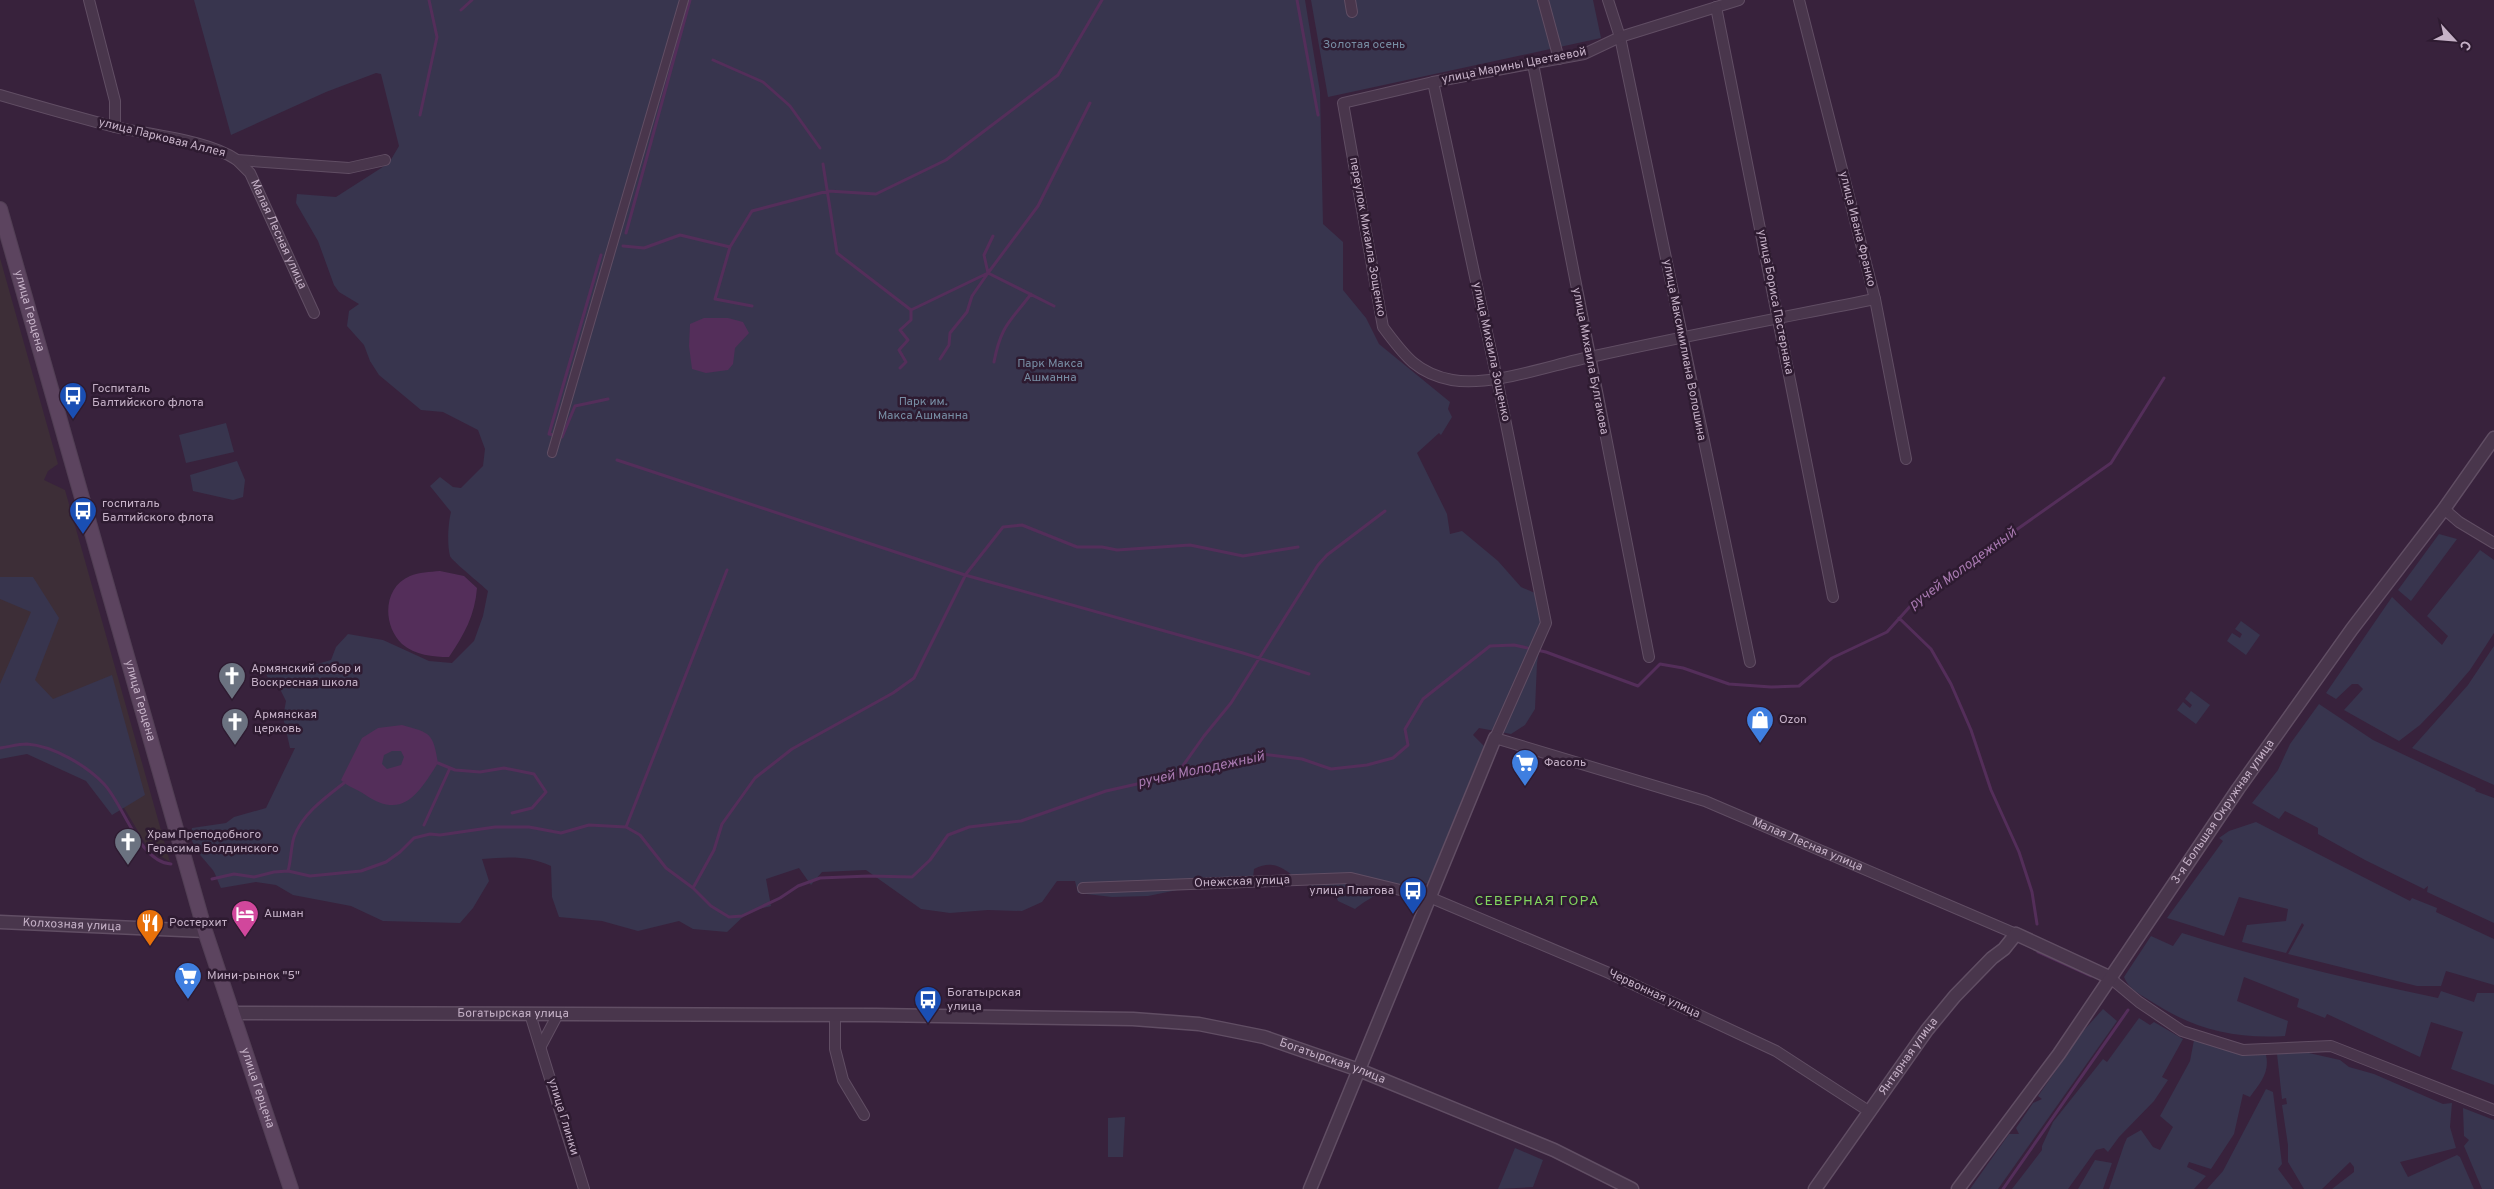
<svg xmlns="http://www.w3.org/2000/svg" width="2494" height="1189" font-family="Overpass,sans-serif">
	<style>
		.medical { fill: #3d2e37 }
		.green { fill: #38354e }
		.water { fill: #542e5a; fill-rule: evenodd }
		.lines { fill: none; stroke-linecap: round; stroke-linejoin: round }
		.stream { stroke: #542e5a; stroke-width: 3 }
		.pedestrian-casing { stroke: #614e64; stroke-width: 10 }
		.minor-casing { stroke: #614e64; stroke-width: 12 }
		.tertiary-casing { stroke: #614e64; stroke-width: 15 }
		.secondary-casing { stroke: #523f55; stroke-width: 16 }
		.pedestrian { stroke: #49364c; stroke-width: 8 }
		.minor { stroke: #49364c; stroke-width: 10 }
		.tertiary { stroke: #49364c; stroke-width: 12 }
		.secondary { stroke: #5c445f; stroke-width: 14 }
		.labels { text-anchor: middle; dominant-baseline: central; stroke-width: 5; stroke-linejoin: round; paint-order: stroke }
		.park-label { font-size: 12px; fill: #778da3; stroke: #2e1b31 }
		.street-label { font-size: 12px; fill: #c5b1c7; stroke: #2e1b31 }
		.poi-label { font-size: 12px; fill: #c5b1c7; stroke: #2e1b31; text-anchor: start }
		.water-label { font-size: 14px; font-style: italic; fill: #a879b0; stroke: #2e1b31 }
		.neighbourhood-label { font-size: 14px; letter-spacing: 1px; fill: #81d55e; stroke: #2e1b31 }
	</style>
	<rect width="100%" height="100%" fill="#38223c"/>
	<path class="medical" d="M 0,258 L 58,464 L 48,471 L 44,480 L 65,490 L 170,862 L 148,848 L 108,781 L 0,741 Z"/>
	<path class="green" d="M 194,0 L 1305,0 L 1320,92 L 1323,224 L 1343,242 L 1343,290 L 1366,318 L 1379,344 L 1450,402 L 1448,409 L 1452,417 L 1441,435 L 1439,433 L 1417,453 L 1447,514 L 1450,534 L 1462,531 L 1498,561 L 1521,587 L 1535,593 L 1546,608 L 1537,663 L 1535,709 L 1525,725 L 1511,734 L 1479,728 L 1473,735 L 1484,746 L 1428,883 C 1419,886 1414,885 1405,885 C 1389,886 1366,900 1355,909 L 1338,901 L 1332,887 C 1326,887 1318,888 1312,886 C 1289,879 1281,855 1254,869 L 1252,886 L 1187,888 L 1148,896 L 1112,897 L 1078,893 L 1075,881 L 1057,881 L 1042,902 L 1022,911 L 988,910 L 950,913 L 921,909 L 866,870 L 822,872 L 811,885 L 799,868 L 766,879 L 771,906 L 748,912 L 727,932 L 693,929 L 679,921 L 638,931 L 602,921 L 559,917 L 552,897 L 551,866 C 528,855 507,857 482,859 L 489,881 L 473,908 L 460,923 L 383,921 L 351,906 L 293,895 L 276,885 L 256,882 L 221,888 C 218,882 216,874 212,869 C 202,856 188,846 192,828 L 226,823 L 234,817 L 266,808 L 295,748 L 290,748 L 283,717 L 286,701 L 281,691 L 272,686 L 266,674 L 276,667 L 314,665 L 331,660 L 336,647 L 348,634 L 383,640 L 429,661 L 452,663 L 474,641 L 483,616 L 488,591 C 481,584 452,561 450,556 C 447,544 448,524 451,512 L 430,486 L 440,477 L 453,487 L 461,488 L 483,466 L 485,449 L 478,430 L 443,412 L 421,410 L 379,375 L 370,361 L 364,345 L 347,326 L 349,311 L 359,304 L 339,292 L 334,285 L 318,241 L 296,203 L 297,194 L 336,197 L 389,163 L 399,146 L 381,74 L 376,73 L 326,92 L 231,135 Z
		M 1311,0 L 1593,0 L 1601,38 L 1328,97 Z
		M 226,423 L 234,452 L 186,463 L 179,435 Z
		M 237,461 L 245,480 L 243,497 L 233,500 L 193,491 L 190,475 Z
		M 2439,534 L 2457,539 L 2411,601 L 2398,590 Z
		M 2480,550 L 2494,560 L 2494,633 L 2470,670 L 2445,699 L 2420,725 L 2399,741 L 2344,710 L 2363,689 L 2358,684 L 2352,684 L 2336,699 L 2326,693 L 2392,597 L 2442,645 L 2448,636 L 2427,616 Z
		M 0,577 L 33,577 L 59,618 L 35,680 L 53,699 L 112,675 L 145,795 L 112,815 L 86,781 L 27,754 L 0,759 L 0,684 L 31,612 L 0,599 Z
		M 2241,621 L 2260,635 L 2246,655 L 2227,641 L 2232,633 L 2240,638 L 2242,634 L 2235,629 Z
		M 2494,646 L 2494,785 L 2412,748 L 2468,685 Z
		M 2191,691 L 2210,705 L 2196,724 L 2177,710 L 2183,702 L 2190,708 L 2192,705 L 2185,699 Z
		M 2319,704 L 2373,740 L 2476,789 L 2475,791 L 2494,798 L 2494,923 L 2427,892 L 2428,886 L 2424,889 L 2365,860 L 2318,834 L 2318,828 L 2285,811 L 2279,819 L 2252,803 L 2278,770 L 2290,744 Z
		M 2256,822 L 2410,901 L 2412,898 L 2437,908 L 2436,912 L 2494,939 L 2494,985 L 2446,971 L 2441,986 L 2417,986 L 2288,954 L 2304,925 L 2302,923 L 2286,953 L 2242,942 L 2247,925 L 2286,921 L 2288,909 L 2239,897 L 2224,936 L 2167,918 L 2223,841 L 2219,838 L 2229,831 Z
		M 2182,933 C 2268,960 2351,980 2438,998 L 2441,991 L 2474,1002 L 2477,993 L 2494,993 L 2494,1085 L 2451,1069 L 2463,1032 L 2431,1022 L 2420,1057 L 2327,1014 L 2325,1018 L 2297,1007 L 2299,999 L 2244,977 L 2237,1001 L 2288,1021 L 2285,1036 C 2232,1039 2193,1029 2149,1000 C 2138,993 2129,989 2124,977 L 2151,936 L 2173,946 Z
		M 2103,1009 L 2117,1021 L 1998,1189 L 1970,1189 L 2009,1134 L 2019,1134 L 2016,1128 L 2033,1103 L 2042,1099 L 2038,1096 L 2066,1056 L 2067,1049 Z
		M 2139,1018 L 2150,1025 L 2154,1022 L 2183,1039 L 2162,1077 L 2168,1080 L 2154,1101 L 2119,1137 L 2108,1152 L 2104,1148 L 2096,1150 L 2068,1189 L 2012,1189 L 2042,1150 L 2042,1146 L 2053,1122 L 2103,1059 L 2107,1062 Z
		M 2194,1040 L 2237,1053 L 2266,1055 C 2270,1073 2260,1083 2250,1097 L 2243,1094 L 2234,1134 L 2211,1169 L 2189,1162 L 2187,1167 L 2206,1176 L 2194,1189 L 2109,1189 L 2124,1145 L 2127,1138 L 2141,1130 L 2153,1147 L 2160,1150 L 2173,1127 L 2160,1116 L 2190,1061 Z
		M 2300,1051 L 2340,1060 L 2349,1067 L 2374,1074 L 2443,1104 L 2452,1103 L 2450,1127 L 2456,1148 L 2400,1162 L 2408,1177 L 2457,1155 L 2460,1157 L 2474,1189 L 2332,1189 L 2354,1172 L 2354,1167 L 2350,1162 L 2322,1189 L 2304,1189 L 2288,1162 L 2288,1145 L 2282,1105 L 2287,1104 L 2286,1098 L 2282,1099 L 2277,1054 Z
		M 2266,1089 L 2273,1092 L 2282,1164 L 2278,1169 L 2293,1189 L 2207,1189 L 2223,1171 Z
		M 2463,1108 L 2494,1120 L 2494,1189 L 2482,1189 L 2464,1146 L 2469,1140 L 2464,1136 Z
		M 1125,1117 L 1123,1157 L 1108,1157 L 1108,1118 Z
		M 1515,1148 L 1543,1160 L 1533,1187 L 1498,1189 Z
		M 2095,1160 L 2112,1163 L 2103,1189 L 2078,1189 Z"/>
	<path class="water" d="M 704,318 L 728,318 L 743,322 L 749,333 L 735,348 L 733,364 L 728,370 L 706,373 L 692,369 L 689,346 L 690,324 Z
		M 440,571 L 464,576 L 477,588 C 475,615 464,635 449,657 C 433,657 415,655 402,644 C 382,625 383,587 410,576 C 419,572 430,572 440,571 Z
		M 402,725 C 431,733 433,733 438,763 C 418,794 403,821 364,794 C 357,789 348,787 341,780 L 362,738 L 378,728 ZM 392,751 L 401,751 L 404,757 L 401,765 L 387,769 L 382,764 L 384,755 Z"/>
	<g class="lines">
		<path class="stream" d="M 1297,0 L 1318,115
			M 461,10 L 472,0
			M 713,60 L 763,82 L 790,106 L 820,148
			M 420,115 L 437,37 L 429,0
			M 823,164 L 837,253 L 911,310 L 988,273 L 1038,206 L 1090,103
			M 626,233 L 690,0
			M 993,236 L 984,255 L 988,273 L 1054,306
			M 623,246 L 644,248 L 680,235 L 730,247 L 752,211 L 828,191 L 876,194 L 946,160 L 1058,75 L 1102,0
			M 730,247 L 715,299 L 752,306
			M 601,255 L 549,434 L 562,437 L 575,406 L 608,399
			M 940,359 L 949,345 L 950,333 L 967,312 L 972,296 L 988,273
			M 994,362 C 1001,325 1010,322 1031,294
			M 900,368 L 906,362 L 899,350 L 908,340 L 900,330 L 911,320 L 911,310
			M 617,460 L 965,575 L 1243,653 L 1309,674
			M 1899,618 L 1931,649 L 1951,684 L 1971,730 L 1991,790 L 2019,852 L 2032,892 L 2037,924
			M 0,748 C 8,747 18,744 27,744 C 53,746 86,765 104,784 C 124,805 139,862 171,864
			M 438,763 L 455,770 L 480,772 L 504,768 L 534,774 L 546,792 L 532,808 L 512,813
			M 1177,774 L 1204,736 L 1231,703 L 1318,565 L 1327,555 L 1385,511
			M 424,825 L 450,768
			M 626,827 L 727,570
			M 288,871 C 291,861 291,846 294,837 C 302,814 326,797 344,783
			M 212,879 L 234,874 L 254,877 L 274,872 L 288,871 L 310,876 L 361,871 L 386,862 L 400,852 L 414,838 L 430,834 L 440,835 L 495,827 L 529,827 L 561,833 L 589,825 L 626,827 L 640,835 L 666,868 L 693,888 L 711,906 L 729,917 L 742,916 L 780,898 L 798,886 L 820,878 L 869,876 L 912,877 L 930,860 L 948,835 L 969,827 L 1021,821 L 1106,791 L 1217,766 L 1261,754 L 1302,759 L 1331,769 L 1367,765 L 1393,758 L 1408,745 L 1405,729 L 1423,699 L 1490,646 L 1514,645 L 1546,652 L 1638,686 L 1660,664 L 1683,668 L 1729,684 L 1771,687 L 1799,686 L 1832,658 L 1887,632 L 1914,602 L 2111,463 L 2164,378
			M 693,888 L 714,850 L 722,824 L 755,778 L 792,749 L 893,693 L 914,678 L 966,574 L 1003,527 L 1022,525 L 1077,547 L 1102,547 L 1117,550 L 1190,545 L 1243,556 L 1298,547
			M 2038,952 L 2091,976
			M 2003,1189 L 2128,1010"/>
		<defs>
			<path id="pedestrian" d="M 552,453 L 684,0"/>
			<g id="minor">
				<path d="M 89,0 L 115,101 L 115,127"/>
				<path d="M 1350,0 L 1352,12"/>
				<path d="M 1543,0 L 1559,59"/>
				<path d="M 1608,0 L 1620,37 L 1750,662"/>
				<path d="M 1739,0 L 1620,37 L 1584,54 L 1433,82 L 1343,103 L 1383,327 C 1404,355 1416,373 1452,380 C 1491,387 1551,365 1590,357 C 1684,336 1780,318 1875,299"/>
				<path d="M 1799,0 L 1875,299 L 1906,459"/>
				<path d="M 1716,7 L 1833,597"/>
				<path d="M 1533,64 L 1649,657"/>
				<path id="s1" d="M 1433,82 L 1497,379 L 1546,623 L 1495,738 L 1705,801 L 2016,934"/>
				<path d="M 0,95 C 38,106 77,117 115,127 C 151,135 208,140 237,160 L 349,168 L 385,160"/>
				<path id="s2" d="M 237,160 L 250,173 L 314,313"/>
				<path d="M 2444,509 L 2459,522 L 2494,543"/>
				<path d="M 1083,888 L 1351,878 L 1429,897 L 1609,973 L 1776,1051 L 1870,1112"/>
				<path d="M 2109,977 L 2139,1002 L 2182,1031 L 2243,1050 L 2331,1046 L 2494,1110"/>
				<path d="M 530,1014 L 584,1189"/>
				<path d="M 835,1015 L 835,1049 L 843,1080 L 864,1115"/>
				<path d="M 541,1046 L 558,1014"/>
			</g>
			<g id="tertiary">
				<path id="s3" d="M 0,922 L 205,931"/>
				<path id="s4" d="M 232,1013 L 876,1015 L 1133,1019 L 1199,1024 L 1264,1037 L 1359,1070 L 1554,1150 L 1632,1189"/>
				<path d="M 1310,1189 L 1495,738"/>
				<path id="s5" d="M 1815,1189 L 1927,1030 L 1955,996 L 1992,958 L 2004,949 L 2016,934 L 2109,977"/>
				<path id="s6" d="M 1958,1189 L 2059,1054 L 2238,789 L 2352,629 L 2444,509 L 2494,438"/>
			</g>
			<g id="secondary">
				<path id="s7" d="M 0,209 L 205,931 L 291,1189"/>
			</g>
		</defs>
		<use href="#pedestrian" class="pedestrian-casing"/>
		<use href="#minor" class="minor-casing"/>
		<use href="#tertiary" class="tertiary-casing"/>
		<use href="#secondary" class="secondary-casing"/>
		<use href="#pedestrian" class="pedestrian"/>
		<use href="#minor" class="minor"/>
		<use href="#tertiary" class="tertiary"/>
		<use href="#secondary" class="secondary"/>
	</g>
	<defs>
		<symbol id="bus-pin" viewBox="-11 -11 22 30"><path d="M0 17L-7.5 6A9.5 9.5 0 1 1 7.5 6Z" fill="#1a4fb4" stroke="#2e1b31"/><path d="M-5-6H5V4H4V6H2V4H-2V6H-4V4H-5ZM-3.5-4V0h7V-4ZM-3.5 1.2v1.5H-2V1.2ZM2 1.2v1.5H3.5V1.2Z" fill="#fff"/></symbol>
		<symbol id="church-pin" viewBox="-11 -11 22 30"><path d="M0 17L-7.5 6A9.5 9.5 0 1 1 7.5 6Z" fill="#6b7280" stroke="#2e1b31"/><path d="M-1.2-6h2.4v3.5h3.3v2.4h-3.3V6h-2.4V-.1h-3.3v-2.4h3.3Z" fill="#fff"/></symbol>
		<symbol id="shop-pin" viewBox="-11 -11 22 30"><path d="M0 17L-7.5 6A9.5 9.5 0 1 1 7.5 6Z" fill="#3f7fe0" stroke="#2e1b31"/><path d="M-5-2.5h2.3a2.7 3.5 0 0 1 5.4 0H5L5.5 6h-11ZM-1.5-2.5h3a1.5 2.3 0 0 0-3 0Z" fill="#fff"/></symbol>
		<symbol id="supermarket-pin" viewBox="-11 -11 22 30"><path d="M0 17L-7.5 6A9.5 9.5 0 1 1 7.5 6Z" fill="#3f7fe0" stroke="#2e1b31"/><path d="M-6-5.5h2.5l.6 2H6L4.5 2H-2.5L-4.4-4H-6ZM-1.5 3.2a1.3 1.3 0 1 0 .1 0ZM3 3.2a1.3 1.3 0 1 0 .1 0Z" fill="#fff"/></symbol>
		<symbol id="hotel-pin" viewBox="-11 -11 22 30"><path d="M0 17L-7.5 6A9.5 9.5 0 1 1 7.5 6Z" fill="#d1479c" stroke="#2e1b31"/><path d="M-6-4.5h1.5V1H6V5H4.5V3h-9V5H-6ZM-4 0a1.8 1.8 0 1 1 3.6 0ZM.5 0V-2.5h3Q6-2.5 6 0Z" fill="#fff"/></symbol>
		<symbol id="restaurant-pin" viewBox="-11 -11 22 30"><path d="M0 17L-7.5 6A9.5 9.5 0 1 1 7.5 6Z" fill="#e8710a" stroke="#2e1b31"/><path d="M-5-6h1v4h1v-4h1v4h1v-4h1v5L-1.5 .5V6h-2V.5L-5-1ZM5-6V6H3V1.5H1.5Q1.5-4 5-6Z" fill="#fff"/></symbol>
	</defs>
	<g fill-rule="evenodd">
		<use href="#bus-pin" x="57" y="380" width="32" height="43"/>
		<use href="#bus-pin" x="67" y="495" width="32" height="43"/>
		<use href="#church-pin" x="216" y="660" width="32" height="43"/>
		<use href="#shop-pin" x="1744" y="704" width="32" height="43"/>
		<use href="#church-pin" x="219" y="706" width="32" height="43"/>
		<use href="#supermarket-pin" x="1509" y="747" width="32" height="43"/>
		<use href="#church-pin" x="112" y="826" width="32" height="43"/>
		<use href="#bus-pin" x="1397" y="875" width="32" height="43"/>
		<use href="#hotel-pin" x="229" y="898" width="32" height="43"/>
		<use href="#restaurant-pin" x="134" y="907" width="32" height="43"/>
		<use href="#supermarket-pin" x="172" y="960" width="32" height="43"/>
		<use href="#bus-pin" x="912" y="984" width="32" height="43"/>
	</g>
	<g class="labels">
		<g class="park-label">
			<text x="1364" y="45">Золотая осень</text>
			<text x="1050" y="364">Парк Макса<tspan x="1050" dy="14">Ашманна</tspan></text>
			<text x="923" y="402">Парк им.<tspan x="923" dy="14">Макса Ашманна</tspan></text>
		</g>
		<g class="street-label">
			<text transform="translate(1514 66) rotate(-11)">улица Марины Цветаевой</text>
			<text transform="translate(162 138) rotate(14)">улица Парковая Аллея</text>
			<text transform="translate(1857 229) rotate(76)">улица Ивана Франко</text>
			<text stroke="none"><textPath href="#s2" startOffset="86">Малая Лесная улица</textPath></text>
			<text transform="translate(1367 237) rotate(80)">переулок Михаила Зощенко</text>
			<text transform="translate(1775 302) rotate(79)">улица Бориса Пастернака</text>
			<text stroke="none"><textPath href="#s7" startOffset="106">улица Герцена</textPath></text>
			<text transform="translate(1684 350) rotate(79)">улица Максимилиана Волошина</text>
			<text transform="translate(1491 352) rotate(78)">улица Михаила Зощенко</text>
			<text transform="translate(1590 361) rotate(79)">улица Михаила Булгакова</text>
			<text stroke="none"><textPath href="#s7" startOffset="511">улица Герцена</textPath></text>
			<text stroke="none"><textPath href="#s6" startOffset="461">3-я Большая Окружная улица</textPath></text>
			<text stroke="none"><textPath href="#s1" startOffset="1009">Малая Лесная улица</textPath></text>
			<text transform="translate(1242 882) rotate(-2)">Онежская улица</text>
			<text stroke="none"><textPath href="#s3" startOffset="72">Колхозная улица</textPath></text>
			<text transform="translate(1654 994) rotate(25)">Червонная улица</text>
			<text stroke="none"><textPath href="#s4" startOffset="281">Богатырская улица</textPath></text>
			<text stroke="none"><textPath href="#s5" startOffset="162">Янтарная улица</textPath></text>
			<text stroke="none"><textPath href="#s4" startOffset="1106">Богатырская улица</textPath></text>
			<text stroke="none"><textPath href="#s7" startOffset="916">улица Герцена</textPath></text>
			<text transform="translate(563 1117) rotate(73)">улица Глинки</text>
		</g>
		<g class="poi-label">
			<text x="92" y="389">Госпиталь<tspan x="92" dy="14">Балтийского флота</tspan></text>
			<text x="102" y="504">госпиталь<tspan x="102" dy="14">Балтийского флота</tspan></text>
			<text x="251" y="669">Армянский собор и<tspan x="251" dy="14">Воскресная школа</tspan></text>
			<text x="254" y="715">Армянская<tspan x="254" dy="14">церковь</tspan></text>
			<text x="1779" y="720">Ozon</text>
			<text x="1544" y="763">Фасоль</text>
			<text x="147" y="835">Храм Преподобного<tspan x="147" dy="14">Герасима Болдинского</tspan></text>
			<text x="1394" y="891" text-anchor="end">улица Платова</text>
			<text x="264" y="914">Ашман</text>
			<text x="169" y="923">Ростерхит</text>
			<text x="207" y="976">Мини-рынок "5"</text>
			<text x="947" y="993">Богатырская<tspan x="947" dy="14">улица</tspan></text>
		</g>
		<g class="water-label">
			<text transform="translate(1963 569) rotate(-36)">ручей Молодежный</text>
			<text transform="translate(1201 770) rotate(-12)">ручей Молодежный</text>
		</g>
		<g class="neighbourhood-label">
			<text x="1537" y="901">СЕВЕРНАЯ ГОРА</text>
		</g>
	</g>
	<g transform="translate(2454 40) rotate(116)" stroke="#2e1b31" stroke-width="4" paint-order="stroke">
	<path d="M0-4L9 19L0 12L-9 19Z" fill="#c5b1c7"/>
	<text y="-8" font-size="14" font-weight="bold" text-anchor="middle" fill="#c5b1c7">С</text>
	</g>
</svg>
